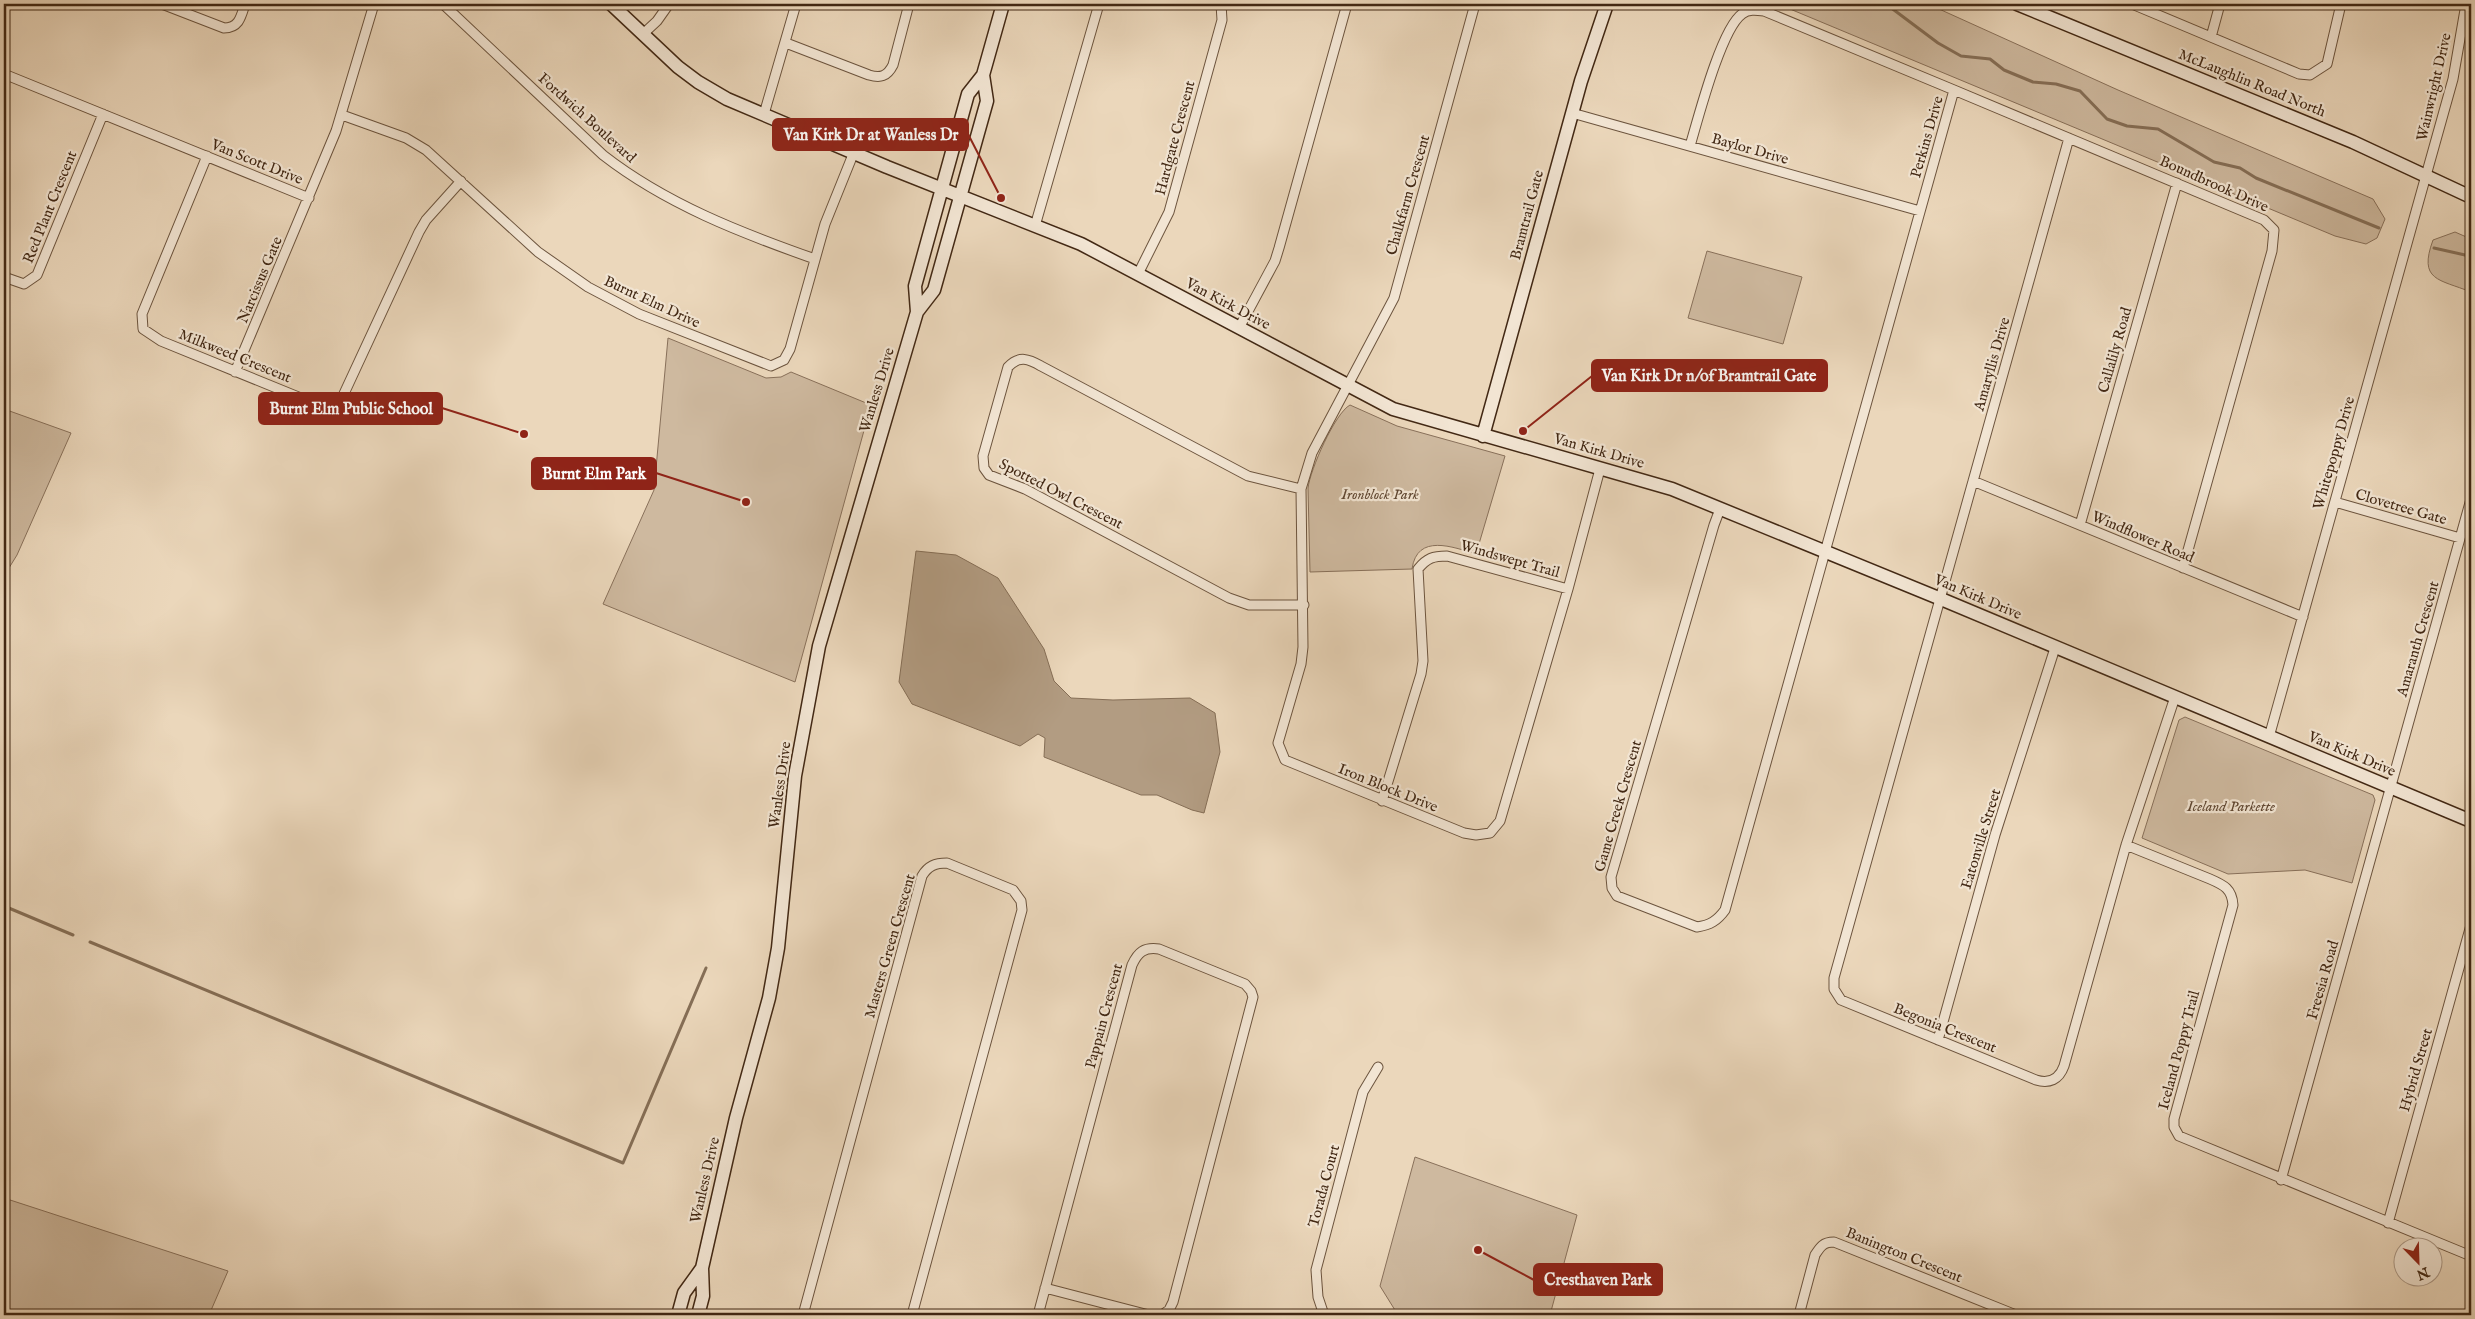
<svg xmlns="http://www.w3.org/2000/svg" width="2475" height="1319" font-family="'IM FELL English',serif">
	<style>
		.green { fill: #ceb99f; stroke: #88705a }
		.water { fill: #b29c82; stroke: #856e56 }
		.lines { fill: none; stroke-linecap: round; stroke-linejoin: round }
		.stream { stroke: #856e56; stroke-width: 3 }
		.street-casing { stroke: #6c543e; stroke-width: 11 }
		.secondary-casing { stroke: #422814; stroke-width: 15 }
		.street { stroke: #f2e5d3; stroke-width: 9 }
		.secondary { stroke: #f2e5d3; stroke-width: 12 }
		.labels { text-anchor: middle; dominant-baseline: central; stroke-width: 4.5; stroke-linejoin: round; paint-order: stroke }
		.street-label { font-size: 15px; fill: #422814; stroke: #f2e5d3 }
		.park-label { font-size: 15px; font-style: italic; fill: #5e4530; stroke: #f2e5d3 }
		.leader { fill: none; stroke: #8f2418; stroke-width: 2 }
		.callout-dot { fill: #8f2418; stroke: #f2e5d3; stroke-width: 2 }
		.callout { fill: #8f2418; stroke: #8f2418; stroke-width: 2 }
		.callout-label { font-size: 16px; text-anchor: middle; font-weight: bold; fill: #fff }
	</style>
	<rect width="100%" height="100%" fill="#ebd7bb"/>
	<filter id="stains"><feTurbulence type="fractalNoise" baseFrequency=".004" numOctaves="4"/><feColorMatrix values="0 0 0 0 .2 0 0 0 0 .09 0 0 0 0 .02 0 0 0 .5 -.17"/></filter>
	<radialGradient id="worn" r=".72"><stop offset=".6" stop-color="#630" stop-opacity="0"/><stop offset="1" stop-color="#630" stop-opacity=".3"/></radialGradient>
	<path class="green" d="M 1778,4 L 1928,4 L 2118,90 L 2373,199 L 2385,219 L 2377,238 L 2366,244 L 2335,236 Z
		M 2455,232 L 2471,239 L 2471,292 C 2439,279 2418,281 2433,240 Z
		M 1707,251 L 1802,277 L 1783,344 L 1688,318 Z
		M 668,338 L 766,378 L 781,377 L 791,372 L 871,405 L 795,682 L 603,604 L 654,490 Z
		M 1350,405 L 1397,426 L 1505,456 L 1476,554 C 1453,547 1417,533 1412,569 L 1310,572 L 1308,488 C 1310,470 1335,413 1350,405 Z
		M 4,409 L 71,433 L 17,555 L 4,576 Z
		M 2185,717 L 2373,795 L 2375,800 L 2352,883 L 2305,870 L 2228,874 L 2142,838 L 2179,720 Z
		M 1415,1157 L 1577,1215 L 1550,1315 L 1398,1315 L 1380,1286 Z
		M 4,1198 L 228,1271 L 209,1315 L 4,1315 Z"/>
	<path class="water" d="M 916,551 L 956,555 L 998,578 L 1044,649 L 1054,681 L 1071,698 L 1113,700 L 1190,698 L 1215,713 L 1220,752 L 1204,813 L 1192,810 L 1157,795 L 1141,795 L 1044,757 L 1045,738 L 1038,734 L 1020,746 L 912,704 L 899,682 Z"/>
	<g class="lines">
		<path class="stream" d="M 1834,4 L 1837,4
			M 1886,4 L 1938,43 L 1961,56 L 1990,59 L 2004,70 L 2033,82 L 2056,84 L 2080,91 L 2107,119 L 2127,126 L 2158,129 L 2214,162 L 2240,168 L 2256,178 L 2379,228
			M 2434,248 L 2465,255 L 2471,259
			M 4,906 L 73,935
			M 90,942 L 623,1163 L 706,968"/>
		<defs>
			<path id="street" d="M 162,4 L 224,28 C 239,28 241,17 245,4
				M 443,4 L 603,155 C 666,204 741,233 815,259
				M 1475,4 L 1394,298 L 1312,453 L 1301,489 L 1303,647 L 1301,664 L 1278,743 L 1285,760 L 1464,833 L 1476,835 L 1490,833 L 1500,821 L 1568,589 L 1600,469
				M 2132,4 L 2299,74 L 2310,75 L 2327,64 L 2341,4
				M 643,34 L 657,21 L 669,4
				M 2211,37 L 2220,4
				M 786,43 L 869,75 C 880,78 887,77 893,65 L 909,4
				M 4,74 L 309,198
				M 1954,90 L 2264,220 L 2274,230 L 2272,251 L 2183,568
				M 1572,113 L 1920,211
				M 764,114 L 796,4
				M 342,115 L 406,138 L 426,150 L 538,252 L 588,287 L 639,314 L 771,366 L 784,360 L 790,349 L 825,224 L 854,152
				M 2069,138 L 1834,978 L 1834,989 L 1841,1000 L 2036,1080 C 2049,1084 2059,1080 2064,1066 L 2126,845 L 2175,697
				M 1690,146 C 1698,119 1721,29 1742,14 C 1748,9 1756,10 1764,11 L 1954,90 L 1725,910 C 1717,921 1710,925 1697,927 L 1617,896 L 1612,888 L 1611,877 L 1714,525 L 1720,509
				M 207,156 L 142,314 L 143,329 L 161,341 L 323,407 C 332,407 337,405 342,398 L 419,232 L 426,220 L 461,181
				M 1035,226 L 1099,4
				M 1138,274 L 1169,212 L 1222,20 L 1221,4
				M 4,277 L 24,284 L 37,275 L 103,114
				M 1239,328 L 1275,261 L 1279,248 L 1347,4
				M 235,372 L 336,131 L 374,4
				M 1973,481 L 2303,617
				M 1301,489 L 1248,476 L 1041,366 C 1029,359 1019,355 1008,367 L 983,456 L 984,468 L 989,475 L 1025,489 L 1229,598 L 1249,605 L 1304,605
				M 2335,502 L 2460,538
				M 2080,525 L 2177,183
				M 2269,737 L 2453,79 L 2466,4
				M 1382,801 L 1421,674 L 1423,661 L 1418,569 C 1427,558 1433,556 1447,556 L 1568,589
				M 2126,845 L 2210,879 C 2224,885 2232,889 2233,905 L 2174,1119 L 2174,1127 L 2179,1136 L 2471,1256
				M 1938,1040 L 1995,835 L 2055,648
				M 2281,1180 L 2471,499
				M 2388,1223 L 2471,925
				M 1045,1288 L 1149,1315
				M 803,1315 L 922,876 C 928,866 935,863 947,863 L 1013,890 L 1021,901 L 1022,910 L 912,1315
				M 1038,1315 L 1132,965 C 1138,952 1144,947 1159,949 L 1245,984 L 1251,991 L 1253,997 L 1173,1302 L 1169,1310 L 1162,1315
				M 1324,1315 L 1318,1297 L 1316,1270 L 1363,1092 L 1378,1067
				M 1799,1315 L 1815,1255 C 1820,1247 1823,1242 1834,1242 L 2016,1315"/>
			<path id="secondary" d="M 611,4 L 678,67 L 698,82 L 727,99 L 887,167 L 1081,244 L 1393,409 L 1672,489 L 1941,599 L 2471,821
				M 2017,4 L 2353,142 L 2471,197
				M 917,312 L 934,290 L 987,101 L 983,75
				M 1483,436 L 1581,81 L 1607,4
				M 678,1315 L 684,1293 L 702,1268
				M 698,1315 L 703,1296 L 702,1268 L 736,1118 L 769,998 L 778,948 L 795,776 L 819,646 L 917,312 L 915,286 L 968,94 L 983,75 L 1003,4"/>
		</defs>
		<use href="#street" class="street-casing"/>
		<use href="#secondary" class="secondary-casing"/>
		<use href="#street" class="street"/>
		<use href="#secondary" class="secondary"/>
	</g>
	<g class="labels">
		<g class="street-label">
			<text transform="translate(2252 83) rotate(22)">McLaughlin Road North</text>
			<text transform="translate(2434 87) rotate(-77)">Wainwright Drive</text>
			<text transform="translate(587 118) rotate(42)">Fordwich Boulevard</text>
			<text transform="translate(1927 137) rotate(-74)">Perkins Drive</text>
			<text transform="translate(1175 138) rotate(-75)">Hardgate Crescent</text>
			<text transform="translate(1750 149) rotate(16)">Baylor Drive</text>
			<text transform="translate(257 162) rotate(22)">Van Scott Drive</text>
			<text transform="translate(2214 184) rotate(24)">Boundbrook Drive</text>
			<text transform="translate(1408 195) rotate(-74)">Chalkfarm Crescent</text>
			<text transform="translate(50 207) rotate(-68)">Red Plant Crescent</text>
			<text transform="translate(1527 215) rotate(-75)">Bramtrail Gate</text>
			<text transform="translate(260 280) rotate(-67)">Narcissus Gate</text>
			<text transform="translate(652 302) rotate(25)">Burnt Elm Drive</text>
			<text transform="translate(1228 304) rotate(28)">Van Kirk Drive</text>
			<text transform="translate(2115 350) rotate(-74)">Callalily Road</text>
			<text transform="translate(235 356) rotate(22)">Milkweed Crescent</text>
			<text transform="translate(1992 364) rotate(-74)">Amaryllis Drive</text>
			<text transform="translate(877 390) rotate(-73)">Wanless Drive</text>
			<text transform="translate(1599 451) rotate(16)">Van Kirk Drive</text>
			<text transform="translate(2334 453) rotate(-74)">Whitepoppy Drive</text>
			<text transform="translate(1061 494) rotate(27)">Spotted Owl Crescent</text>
			<text transform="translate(2401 507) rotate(16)">Clovetree Gate</text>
			<text transform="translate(2143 537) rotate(23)">Windflower Road</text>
			<text transform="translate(1510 559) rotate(16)">Windswept Trail</text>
			<text transform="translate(1978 597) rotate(23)">Van Kirk Drive</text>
			<text transform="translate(2418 639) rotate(-74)">Amaranth Crescent</text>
			<text transform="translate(2352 754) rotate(23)">Van Kirk Drive</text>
			<text transform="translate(780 785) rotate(-82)">Wanless Drive</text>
			<text transform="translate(1388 788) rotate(22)">Iron Block Drive</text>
			<text transform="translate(1618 806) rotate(-74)">Game Creek Crescent</text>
			<text transform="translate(1981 839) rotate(-73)">Eatonville Street</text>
			<text transform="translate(890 946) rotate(-74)">Masters Green Crescent</text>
			<text transform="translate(2323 980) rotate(-74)">Freesia Road</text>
			<text transform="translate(1104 1016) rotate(-75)">Pappain Crescent</text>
			<text transform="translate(1945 1028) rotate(22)">Begonia Crescent</text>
			<text transform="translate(2179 1050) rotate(-75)">Iceland Poppy Trail</text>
			<text transform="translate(2416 1070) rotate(-74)">Hybrid Street</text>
			<text transform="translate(705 1180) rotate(-77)">Wanless Drive</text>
			<text transform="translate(1324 1186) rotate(-75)">Torada Court</text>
			<text transform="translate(1904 1255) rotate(22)">Banington Crescent</text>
		</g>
		<g class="park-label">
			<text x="1380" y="494">Ironblock Park</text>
			<text x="2231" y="806">Iceland Parkette</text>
		</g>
	</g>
	<path class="leader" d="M1001 198L968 134M1523 431L1592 376M524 434L442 408M746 502L656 473M1478 1250L1534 1280"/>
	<g class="callout-dot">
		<circle cx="1001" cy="198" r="5"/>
		<circle cx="1523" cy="431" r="5"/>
		<circle cx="524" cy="434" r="5"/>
		<circle cx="746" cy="502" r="5"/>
		<circle cx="1478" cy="1250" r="5"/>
	</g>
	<g class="callout">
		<rect x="773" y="119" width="195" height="31" rx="5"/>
		<rect x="1592" y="360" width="235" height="31" rx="5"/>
		<rect x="259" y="393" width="183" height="31" rx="5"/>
		<rect x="532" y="458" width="124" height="31" rx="5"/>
		<rect x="1534" y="1264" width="128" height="31" rx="5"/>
	</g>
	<g class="callout-label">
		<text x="871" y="140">Van Kirk Dr at Wanless Dr</text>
		<text x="1709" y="381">Van Kirk Dr n/of Bramtrail Gate</text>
		<text x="351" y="414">Burnt Elm Public School</text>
		<text x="594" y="479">Burnt Elm Park</text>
		<text x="1598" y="1285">Cresthaven Park</text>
	</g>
	<rect width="2475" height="1319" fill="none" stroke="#ebd7bb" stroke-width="20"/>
	<rect x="5" y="5" width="2465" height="1309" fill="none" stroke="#422814" stroke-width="2.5"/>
	<rect x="10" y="10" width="2455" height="1299" fill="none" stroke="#422814"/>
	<g transform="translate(2418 1262) rotate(157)"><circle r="24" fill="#f2e5d3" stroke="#ac9987"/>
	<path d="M0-4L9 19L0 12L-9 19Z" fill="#8f2418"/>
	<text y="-8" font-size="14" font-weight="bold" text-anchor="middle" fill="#422814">N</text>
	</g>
	<rect width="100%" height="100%" filter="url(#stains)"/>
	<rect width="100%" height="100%" fill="url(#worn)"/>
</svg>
